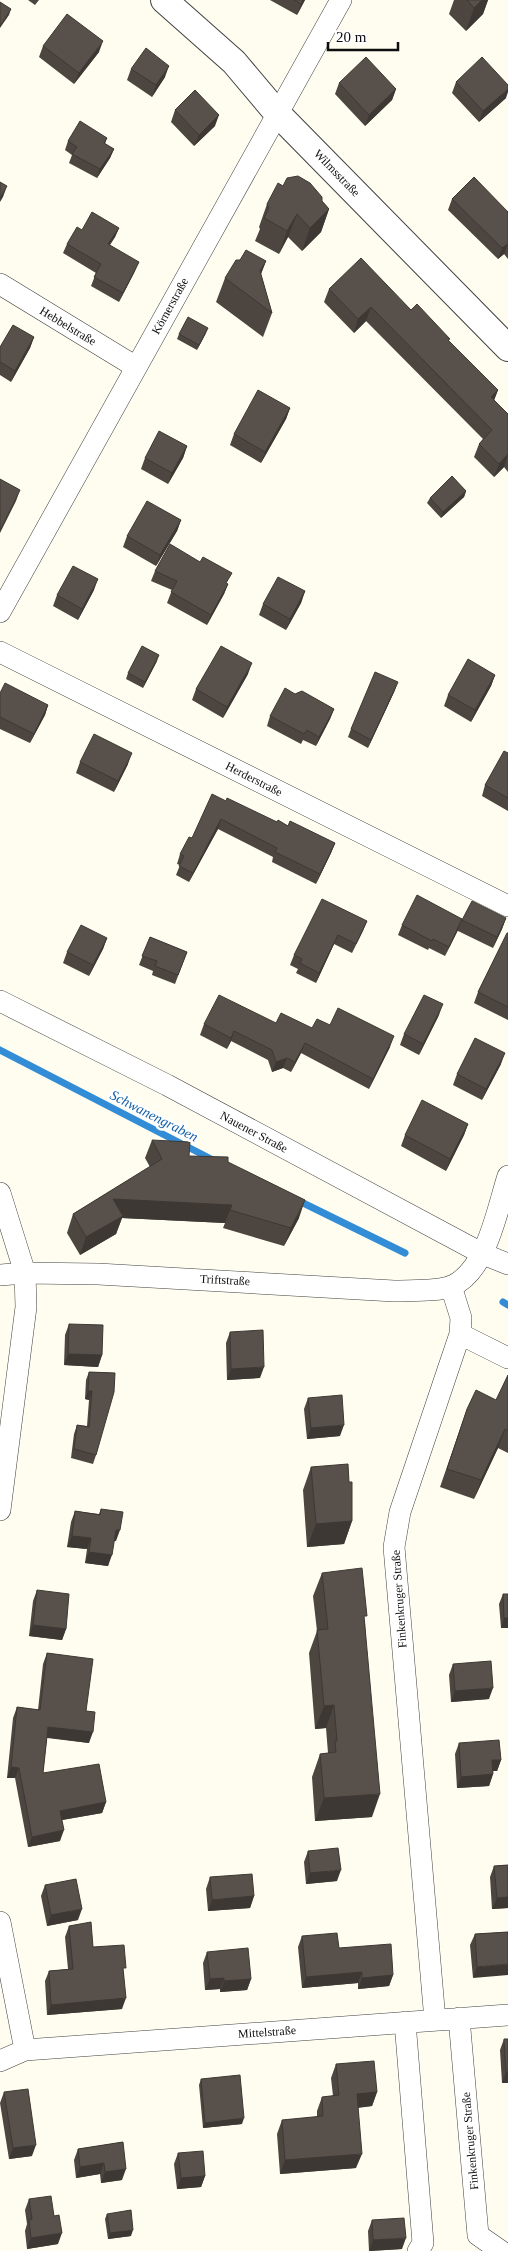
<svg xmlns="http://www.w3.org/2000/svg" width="508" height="2251" font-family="Georgia,serif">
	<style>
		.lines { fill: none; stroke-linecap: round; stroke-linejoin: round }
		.stream { stroke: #328dd6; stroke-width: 7 }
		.minor-casing { stroke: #414141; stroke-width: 22 }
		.tertiary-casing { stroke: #414141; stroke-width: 28 }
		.minor { stroke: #fff; stroke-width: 21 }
		.tertiary { stroke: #fff; stroke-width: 26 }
		.wall { fill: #4c4540 }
		.shaded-wall { fill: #3e3834 }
		.building { fill: #58504a; stroke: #3e3834 }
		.labels { text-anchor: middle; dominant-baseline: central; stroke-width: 5; stroke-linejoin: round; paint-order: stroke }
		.street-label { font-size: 12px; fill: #0e0e0e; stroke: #fff }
		.water-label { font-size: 14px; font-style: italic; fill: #0e5ea9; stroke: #fff }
	</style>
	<rect width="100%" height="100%" fill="#fffdef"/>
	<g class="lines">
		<path class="stream" d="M 0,1050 L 213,1160
			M 297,1200 L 405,1253
			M 503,1302 L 508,1305"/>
		<defs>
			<path id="minor" d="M 0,284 L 136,367
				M 0,612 L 341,0
				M 0,652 L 508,906
				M 0,1001 L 167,1085 L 483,1254 L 508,1264
				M 0,1193 L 25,1273 L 26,1307 L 0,1510
				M 0,1275 L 25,1273 L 98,1274 L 394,1291 C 410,1290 437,1292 452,1286 C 487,1270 497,1210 508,1176
				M 460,1334 L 508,1358
				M 0,1922 L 25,2050
				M 459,2018 L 478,2235 L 501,2251
				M 435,2020 L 394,1547 L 400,1512 L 460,1334 L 461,1318 L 451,1286
				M 405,2022 L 423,2243 L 418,2251
				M 0,2061 L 25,2050 L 508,2015"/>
			<path id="tertiary" d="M 164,0 L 234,62 L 277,113 L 508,348"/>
		</defs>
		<use href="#minor" class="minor-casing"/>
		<use href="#tertiary" class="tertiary-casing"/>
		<use href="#minor" class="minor"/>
		<use href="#tertiary" class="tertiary"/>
	</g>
	<path class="wall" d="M 28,0 L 39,0 L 35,5 Z
		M 270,0 L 305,0 L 297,15 Z
		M 454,0 L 488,0 L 483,14 L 466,31 L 449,14 Z
		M 43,46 L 99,52 L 74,84 L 39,57 Z
		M 131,69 L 165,77 L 152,97 L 127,80 Z
		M 456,82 L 506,98 L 479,122 L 452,93 Z
		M 339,83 L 396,89 L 392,100 L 365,126 L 335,94 Z
		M 175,110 L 215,126 L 194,146 L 171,122 Z
		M 107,138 L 105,144 L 114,149 L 110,158 L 97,178 L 69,163 L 72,155 L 65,150 L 68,141 Z
		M 452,199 L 508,212 L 508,259 L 504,254 L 498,259 L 448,210 Z
		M 322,201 L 329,209 L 321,232 L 302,251 L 288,237 L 279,254 L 255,241 L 260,229 L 259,227 L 267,204 Z
		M 119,228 L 115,237 L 110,245 L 135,271 L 119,302 L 91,286 L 96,273 L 63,253 L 67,244 L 82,230 Z
		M 266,261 L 261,274 L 272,313 L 263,337 L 216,302 L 225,278 Z
		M 329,289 L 411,310 L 449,341 L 498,390 L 494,400 L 508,414 L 508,472 L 504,467 L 494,477 L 474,457 L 479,444 L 483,439 L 366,321 L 354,333 L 324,302 Z
		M 206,333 L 197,350 L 177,339 L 179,334 Z
		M 34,337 L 30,348 L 11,382 L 0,375 L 0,347 Z
		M 290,408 L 286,419 L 261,463 L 230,445 L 234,434 Z
		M 187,446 L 183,458 L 168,484 L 141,469 L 145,458 Z
		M 466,491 L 464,497 L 441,518 L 427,503 L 430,498 Z
		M 181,520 L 177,531 L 156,566 L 123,547 L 127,536 Z
		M 155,571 L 228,584 L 224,594 L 207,625 L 167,603 L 172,590 L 151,581 Z
		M 94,590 L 78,620 L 53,606 L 57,595 Z
		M 305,591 L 301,603 L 286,630 L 259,615 L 263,604 Z
		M 157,661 L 143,688 L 126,679 L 128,673 Z
		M 248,674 L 223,718 L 192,700 L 196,689 Z
		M 495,675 L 491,686 L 471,722 L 444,706 L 448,695 Z
		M 395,690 L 368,748 L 348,737 L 351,729 Z
		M 0,693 L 48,705 L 45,715 L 30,743 L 0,729 Z
		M 295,694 L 334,709 L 330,719 L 316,746 L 303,740 L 301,744 L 267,726 L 270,716 Z
		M 508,753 L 508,811 L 482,796 L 485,785 Z
		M 80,762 L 128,764 L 114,792 L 76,773 Z
		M 226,801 L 277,822 L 288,826 L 335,843 L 331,853 L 316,884 L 272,862 L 273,857 L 218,829 L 189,882 L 176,875 L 180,865 L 177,864 L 180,854 L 192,838 Z
		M 506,918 L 502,929 L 493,948 L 458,931 L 458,930 L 445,956 L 429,948 L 428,950 L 398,935 L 402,925 L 462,919 Z
		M 367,921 L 363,931 L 352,953 L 334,944 L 316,983 L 296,973 L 298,969 L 290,965 L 294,955 Z
		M 508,933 L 508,1020 L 474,1003 L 478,992 Z
		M 150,937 L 187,952 L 175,984 L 152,975 L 153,971 L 139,965 Z
		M 107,938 L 103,949 L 89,976 L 63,963 L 67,952 Z
		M 439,1015 L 419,1055 L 400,1045 L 404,1034 Z
		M 276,1023 L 312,1028 L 330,1025 L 390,1047 L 369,1089 L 301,1053 L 291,1072 L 283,1068 L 272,1072 L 268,1060 L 231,1041 L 227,1049 L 200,1035 L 204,1024 Z
		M 501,1064 L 482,1100 L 453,1085 L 457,1074 Z
		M 468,1124 L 464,1135 L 446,1171 L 401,1146 L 405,1135 Z
		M 152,1140 L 189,1156 L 228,1162 L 299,1218 L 284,1246 L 223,1228 L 225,1223 L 122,1218 L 116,1234 L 80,1255 L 67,1233 L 73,1214 L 150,1167 L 145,1158 Z
		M 69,1324 L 102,1355 L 98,1367 L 64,1365 L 65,1335 Z
		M 230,1332 L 260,1378 L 227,1380 L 226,1343 Z
		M 89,1372 L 115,1373 L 96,1455 L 93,1464 L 71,1458 L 74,1434 L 77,1425 L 87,1426 L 89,1400 L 85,1399 L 86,1380 Z
		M 508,1375 L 508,1453 L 498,1448 L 474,1499 L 440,1487 L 467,1409 L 496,1400 Z
		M 308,1398 L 340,1436 L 307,1439 L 304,1409 Z
		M 311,1467 L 352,1521 L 344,1544 L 307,1547 L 303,1490 Z
		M 101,1509 L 116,1541 L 114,1541 L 108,1566 L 85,1563 L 87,1549 L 67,1547 L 71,1522 L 75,1511 L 99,1514 Z
		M 322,1573 L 365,1623 L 372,1817 L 315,1821 L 312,1777 L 320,1754 L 328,1753 L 326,1728 L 315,1729 L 309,1653 L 317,1631 L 313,1596 Z
		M 37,1590 L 66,1629 L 62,1640 L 29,1636 L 33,1601 Z
		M 503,1594 L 508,1594 L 508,1628 L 501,1628 L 499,1604 Z
		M 47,1653 L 86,1711 L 89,1743 L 47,1738 L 43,1773 L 106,1802 L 102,1813 L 62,1820 L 60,1841 L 28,1847 L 15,1778 L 7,1778 L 13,1718 L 17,1707 L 38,1710 L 43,1664 Z
		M 453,1664 L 489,1699 L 451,1702 L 449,1675 Z
		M 459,1743 L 501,1760 L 497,1771 L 493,1771 L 493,1774 L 489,1786 L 457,1788 L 455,1754 Z
		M 308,1851 L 337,1881 L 306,1884 L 304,1862 Z
		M 508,1865 L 508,1908 L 492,1909 L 490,1877 L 494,1866 Z
		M 210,1877 L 254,1896 L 250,1908 L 208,1911 L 206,1889 Z
		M 45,1885 L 78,1920 L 47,1926 L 41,1896 Z
		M 69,1926 L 124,1974 L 122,2009 L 47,2015 L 45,1981 L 49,1971 L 68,1969 L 65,1937 Z
		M 508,1932 L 473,1978 L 470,1945 L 475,1934 Z
		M 302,1936 L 393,1975 L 389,1986 L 358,1989 L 358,1983 L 302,1988 L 298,1947 Z
		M 207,1952 L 251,1979 L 247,1990 L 220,1992 L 220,1989 L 205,1990 L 203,1963 Z
		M 504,2039 L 508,2083 L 502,2083 L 500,2050 Z
		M 336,2064 L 377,2092 L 372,2106 L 358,2108 L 356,2168 L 280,2174 L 277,2134 L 282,2120 L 317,2117 L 317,2111 L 322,2097 L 333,2096 L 331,2078 Z
		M 201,2079 L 242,2124 L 203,2128 L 199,2085 Z
		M 4,2092 L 32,2156 L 9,2159 L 0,2103 Z
		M 123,2142 L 122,2180 L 101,2183 L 100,2174 L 76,2178 L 74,2160 L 78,2149 Z
		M 178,2153 L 205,2176 L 201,2187 L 177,2189 L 174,2164 Z
		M 29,2199 L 54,2216 L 58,2244 L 27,2249 L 25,2231 L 27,2224 L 25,2210 Z
		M 107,2214 L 131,2236 L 108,2239 L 105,2219 Z
		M 372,2220 L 402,2249 L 369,2251 L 368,2231 Z"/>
	<path class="shaded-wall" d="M 303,0 L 305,0 L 297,15 L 301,4 Z
		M 482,0 L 488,0 L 483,14 L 466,31 L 474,8 Z
		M 11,9 L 9,15 L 0,28 L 0,26 Z
		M 103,41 L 99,52 L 74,84 L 79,73 Z
		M 169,66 L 165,77 L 152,97 L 156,85 Z
		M 396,89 L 392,100 L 365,126 L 369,115 Z
		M 508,89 L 508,92 L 506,98 L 479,122 L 483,111 Z
		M 219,115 L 215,126 L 194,146 L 199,135 Z
		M 114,149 L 110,158 L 97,178 L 100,169 Z
		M 7,186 L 3,197 L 0,202 L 0,198 Z
		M 329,209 L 321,232 L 302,251 L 310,228 Z
		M 297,214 L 288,237 L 279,254 L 287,231 Z
		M 119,228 L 115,237 L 104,253 L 108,244 Z
		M 508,243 L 504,254 L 498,259 L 502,248 Z
		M 266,261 L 257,284 L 260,271 Z
		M 139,262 L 135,271 L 119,302 L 123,293 Z
		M 371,307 L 366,321 L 354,333 L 358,319 Z
		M 208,328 L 206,333 L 197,350 L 199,345 Z
		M 34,337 L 30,348 L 11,382 L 15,371 Z
		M 498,390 L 493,403 L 491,397 Z
		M 290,408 L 286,419 L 261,463 L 265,452 Z
		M 187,446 L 183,458 L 168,484 L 172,473 Z
		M 508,454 L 504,467 L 494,477 L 499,464 Z
		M 20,490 L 16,501 L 0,533 L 0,530 Z
		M 466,491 L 464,497 L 441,518 L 443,512 Z
		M 181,520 L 177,531 L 156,566 L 160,555 Z
		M 98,579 L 94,590 L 78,620 L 82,609 Z
		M 228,584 L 224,594 L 207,625 L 211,615 Z
		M 305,591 L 301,603 L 286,630 L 290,619 Z
		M 159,655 L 157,661 L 143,688 L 145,682 Z
		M 252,663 L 248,674 L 223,718 L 227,707 Z
		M 495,675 L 491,686 L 471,722 L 475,710 Z
		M 398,682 L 395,690 L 368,748 L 371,740 Z
		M 48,705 L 45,715 L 30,743 L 34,734 Z
		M 334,709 L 330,719 L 316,746 L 319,737 Z
		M 132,753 L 128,764 L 114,792 L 118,781 Z
		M 221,819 L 218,829 L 189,882 L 193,873 Z
		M 335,843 L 331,853 L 316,884 L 320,874 Z
		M 506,918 L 502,929 L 493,948 L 497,937 Z
		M 461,921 L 458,930 L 445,956 L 449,947 Z
		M 338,935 L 334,944 L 316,983 L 319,973 Z
		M 107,938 L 103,949 L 89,976 L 93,965 Z
		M 443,1004 L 439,1015 L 419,1055 L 423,1044 Z
		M 234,1031 L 231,1041 L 227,1049 L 231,1038 Z
		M 394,1036 L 390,1047 L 369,1089 L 373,1079 Z
		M 305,1043 L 301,1053 L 291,1072 L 295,1062 Z
		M 505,1053 L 501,1064 L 482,1100 L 486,1089 Z
		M 287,1058 L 283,1068 L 272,1072 L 276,1062 Z
		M 468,1124 L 464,1135 L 446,1171 L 450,1159 Z
		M 113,1199 L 232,1205 L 225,1223 L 122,1218 L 116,1234 L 80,1255 L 86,1237 Z
		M 305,1200 L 299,1218 L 284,1246 L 291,1228 Z
		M 68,1354 L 102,1355 L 98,1367 L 64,1365 Z
		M 264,1367 L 260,1378 L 227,1380 L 231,1369 Z
		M 88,1391 L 92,1391 L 89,1400 L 85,1399 Z
		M 344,1425 L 340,1436 L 307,1439 L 311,1428 Z
		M 505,1429 L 498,1448 L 474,1499 L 481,1480 Z
		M 352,1521 L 344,1544 L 307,1547 L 316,1524 Z
		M 116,1530 L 120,1530 L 116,1541 L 112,1541 Z
		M 72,1536 L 91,1538 L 87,1549 L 67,1547 Z
		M 89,1552 L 112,1555 L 108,1566 L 85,1563 Z
		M 504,1618 L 508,1618 L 508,1628 L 501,1628 Z
		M 33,1625 L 66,1629 L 62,1640 L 29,1636 Z
		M 493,1688 L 489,1699 L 451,1702 L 455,1691 Z
		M 334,1705 L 326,1728 L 315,1729 L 324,1706 Z
		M 48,1727 L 93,1732 L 89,1743 L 44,1737 Z
		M 492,1760 L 501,1760 L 497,1771 L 488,1771 Z
		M 11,1767 L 19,1768 L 15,1778 L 7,1778 Z
		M 493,1774 L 489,1786 L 457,1788 L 461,1777 Z
		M 380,1794 L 372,1817 L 315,1821 L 324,1798 Z
		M 106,1802 L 102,1813 L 56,1821 L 60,1811 Z
		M 64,1830 L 60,1841 L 28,1847 L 32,1837 Z
		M 341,1870 L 337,1881 L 306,1884 L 310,1873 Z
		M 254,1896 L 250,1908 L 208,1911 L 212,1900 Z
		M 508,1897 L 508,1908 L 492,1909 L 497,1898 Z
		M 82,1909 L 78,1920 L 47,1926 L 51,1915 Z
		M 508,1964 L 508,1975 L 473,1978 L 477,1967 Z
		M 362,1972 L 358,1983 L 302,1988 L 306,1977 Z
		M 393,1975 L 389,1986 L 358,1989 L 362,1978 Z
		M 224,1978 L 220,1989 L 205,1990 L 210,1979 Z
		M 251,1979 L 247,1990 L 220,1992 L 224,1981 Z
		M 126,1998 L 122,2009 L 47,2015 L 51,2005 Z
		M 506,2072 L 508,2072 L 508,2083 L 502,2083 Z
		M 377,2092 L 372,2106 L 351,2108 L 357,2094 Z
		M 244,2118 L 242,2124 L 203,2128 L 205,2123 Z
		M 36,2145 L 32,2156 L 9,2159 L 13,2148 Z
		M 362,2154 L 356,2168 L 280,2174 L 285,2160 Z
		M 104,2163 L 100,2174 L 76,2178 L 80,2167 Z
		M 126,2169 L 122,2180 L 101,2183 L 105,2172 Z
		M 205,2176 L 201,2187 L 177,2189 L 181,2178 Z
		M 133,2230 L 131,2236 L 108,2239 L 110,2233 Z
		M 62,2233 L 58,2244 L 27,2249 L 31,2238 Z
		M 406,2238 L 402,2249 L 369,2251 L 373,2240 Z"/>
	<path class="building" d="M 294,0 L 303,0 L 301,4 Z
		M 467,0 L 482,0 L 474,8 Z
		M 0,2 L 11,9 L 0,26 Z
		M 67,14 L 103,41 L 79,73 L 43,46 Z
		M 146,48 L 169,66 L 156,85 L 131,69 Z
		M 366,57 L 396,89 L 369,115 L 339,83 Z
		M 482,57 L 508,85 L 508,89 L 483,111 L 456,82 Z
		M 195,90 L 219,115 L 199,135 L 175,110 Z
		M 80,121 L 107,138 L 104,143 L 114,149 L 100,169 L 72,154 L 77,147 L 68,141 Z
		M 298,176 L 310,183 L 322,197 L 322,201 L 329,209 L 310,228 L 297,214 L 287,231 L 264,218 L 269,208 L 267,204 L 278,183 L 283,186 L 287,178 Z
		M 474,177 L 508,212 L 508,244 L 502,248 L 452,199 Z
		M 0,182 L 7,186 L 0,198 Z
		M 92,212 L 119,228 L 108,244 L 139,262 L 123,293 L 94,277 L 101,264 L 67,244 L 77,227 L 82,230 Z
		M 246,250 L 266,261 L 260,271 L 272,313 L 225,278 L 236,260 L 240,260 Z
		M 361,258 L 411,310 L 417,304 L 450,339 L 448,340 L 498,390 L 491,397 L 508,414 L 508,454 L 499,464 L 479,444 L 492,430 L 371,307 L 358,319 L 329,289 Z
		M 188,317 L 208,328 L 199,345 L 179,334 Z
		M 13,325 L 34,337 L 15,371 L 0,362 L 0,347 Z
		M 258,390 L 290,408 L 265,452 L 234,434 Z
		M 159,431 L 187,446 L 172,473 L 145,458 Z
		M 452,476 L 466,491 L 443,512 L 430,498 Z
		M 0,479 L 20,490 L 0,530 Z
		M 147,501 L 181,520 L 160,555 L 127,536 Z
		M 170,544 L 200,562 L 203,557 L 232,573 L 226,583 L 228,584 L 211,615 L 171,592 L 177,581 L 155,571 Z
		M 73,566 L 98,579 L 82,609 L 57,595 Z
		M 278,577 L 305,591 L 290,619 L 263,604 Z
		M 142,646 L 159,655 L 145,682 L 128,673 Z
		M 221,646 L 252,663 L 227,707 L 196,689 Z
		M 468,659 L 495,675 L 475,710 L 448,695 Z
		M 375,672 L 398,682 L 371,740 L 351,729 Z
		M 5,683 L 48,705 L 34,734 L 0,717 L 0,693 Z
		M 285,688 L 295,694 L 302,691 L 334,709 L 319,737 L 307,730 L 304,734 L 270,716 Z
		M 94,734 L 132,753 L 118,781 L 80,762 Z
		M 504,751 L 508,753 L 508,798 L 485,785 Z
		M 212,794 L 226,801 L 227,798 L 277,822 L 278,820 L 288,826 L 290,821 L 335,843 L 320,874 L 275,852 L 277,848 L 221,819 L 193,873 L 179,866 L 184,856 L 180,854 L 189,837 L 192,838 Z
		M 417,895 L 462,919 L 449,947 L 433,939 L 432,941 L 402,925 Z
		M 322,899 L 367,921 L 356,944 L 338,935 L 319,973 L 300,963 L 302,959 L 294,955 Z
		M 472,901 L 506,918 L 497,937 L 462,920 Z
		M 81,925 L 107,938 L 93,965 L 67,952 Z
		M 507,933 L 508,933 L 508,1007 L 478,992 Z
		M 150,937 L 187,952 L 178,975 L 155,966 L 157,961 L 142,956 Z
		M 219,995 L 276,1023 L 281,1013 L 312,1028 L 317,1019 L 330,1025 L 338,1008 L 394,1036 L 373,1079 L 305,1043 L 295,1062 L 287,1058 L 276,1062 L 272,1050 L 234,1031 L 231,1038 L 204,1024 Z
		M 424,995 L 443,1004 L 423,1044 L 404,1034 Z
		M 475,1038 L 505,1053 L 486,1089 L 457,1074 Z
		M 422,1100 L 468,1124 L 450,1159 L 405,1135 Z
		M 152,1140 L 190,1142 L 189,1156 L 228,1157 L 228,1162 L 305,1200 L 291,1228 L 230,1210 L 232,1205 L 113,1199 L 123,1216 L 86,1237 L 73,1214 L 162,1159 Z
		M 69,1324 L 103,1325 L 102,1355 L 68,1354 Z
		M 263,1330 L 264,1367 L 231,1369 L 230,1332 Z
		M 89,1372 L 115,1373 L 114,1392 L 96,1455 L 74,1449 L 77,1425 L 89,1427 L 92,1391 L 88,1391 Z
		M 508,1375 L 508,1431 L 505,1429 L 481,1480 L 447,1469 L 467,1409 L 476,1390 L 496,1400 Z
		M 342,1395 L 344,1425 L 311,1428 L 308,1398 Z
		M 348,1464 L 349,1482 L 352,1482 L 352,1521 L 316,1524 L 311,1467 Z
		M 101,1509 L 123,1512 L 120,1530 L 116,1530 L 112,1555 L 89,1552 L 91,1538 L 72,1536 L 75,1511 L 100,1515 Z
		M 362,1568 L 367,1616 L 364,1616 L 380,1794 L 324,1798 L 320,1754 L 336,1752 L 335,1741 L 337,1741 L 334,1705 L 324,1706 L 317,1630 L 328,1629 L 322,1573 Z
		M 37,1590 L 69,1594 L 66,1629 L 33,1625 Z
		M 503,1594 L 508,1594 L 508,1618 L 504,1618 Z
		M 47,1653 L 93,1659 L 86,1711 L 95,1712 L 93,1732 L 48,1727 L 43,1773 L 99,1764 L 106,1802 L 60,1811 L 64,1830 L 32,1837 L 19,1768 L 11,1767 L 17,1707 L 40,1710 Z
		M 491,1661 L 493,1688 L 455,1691 L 453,1664 Z
		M 499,1740 L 501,1760 L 492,1760 L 493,1774 L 461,1777 L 459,1743 Z
		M 338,1848 L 341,1870 L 310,1873 L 308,1851 Z
		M 508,1865 L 508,1897 L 497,1898 L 494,1866 Z
		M 252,1874 L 254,1896 L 212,1900 L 210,1877 Z
		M 76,1879 L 82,1909 L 51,1915 L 45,1885 Z
		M 91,1922 L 93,1947 L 124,1945 L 126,1968 L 123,1968 L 126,1998 L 51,2005 L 49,1971 L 73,1969 L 69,1926 Z
		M 508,1932 L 508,1964 L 477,1967 L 475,1934 Z
		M 337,1933 L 339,1948 L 391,1944 L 393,1975 L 362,1978 L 362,1972 L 306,1977 L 302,1936 Z
		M 248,1948 L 251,1979 L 224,1981 L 224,1978 L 210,1979 L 207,1952 Z
		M 504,2039 L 508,2039 L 508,2072 L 506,2072 Z
		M 374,2061 L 377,2092 L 357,2094 L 362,2154 L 285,2160 L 282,2120 L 323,2116 L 322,2097 L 339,2095 L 336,2064 Z
		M 240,2075 L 244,2118 L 205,2123 L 201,2079 Z
		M 28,2089 L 36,2145 L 13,2148 L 4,2092 Z
		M 123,2142 L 126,2169 L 105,2172 L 104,2163 L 80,2167 L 78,2149 Z
		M 203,2151 L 205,2176 L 181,2178 L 178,2153 Z
		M 51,2196 L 54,2216 L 59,2215 L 62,2233 L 31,2238 L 29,2220 L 32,2219 L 29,2199 Z
		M 131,2210 L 133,2230 L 110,2233 L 107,2214 Z
		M 404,2218 L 406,2238 L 373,2240 L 372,2220 Z"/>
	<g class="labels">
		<g class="street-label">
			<text transform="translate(337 173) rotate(46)">Wilmsstraße</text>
			<text transform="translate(170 306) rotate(-61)">Körnerstraße</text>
			<text transform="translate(68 326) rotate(31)">Hebbelstraße</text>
			<text transform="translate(254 779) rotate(27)">Herderstraße</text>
			<text transform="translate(254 1132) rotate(28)">Nauener Straße</text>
			<text transform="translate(225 1280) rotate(3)">Triftstraße</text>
			<text transform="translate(399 1599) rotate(-94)">Finkenkruger Straße</text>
			<text transform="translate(267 2032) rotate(-4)">Mittelstraße</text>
			<text transform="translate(470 2141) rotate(-95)">Finkenkruger Straße</text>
		</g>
		<g class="water-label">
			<text transform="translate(154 1116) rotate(27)">Schwanengraben</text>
		</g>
	</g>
	<path d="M328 42v8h70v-8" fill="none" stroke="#0e0e0e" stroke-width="2.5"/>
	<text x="336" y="42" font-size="15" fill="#0e0e0e" stroke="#ffffff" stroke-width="4" paint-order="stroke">20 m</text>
</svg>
